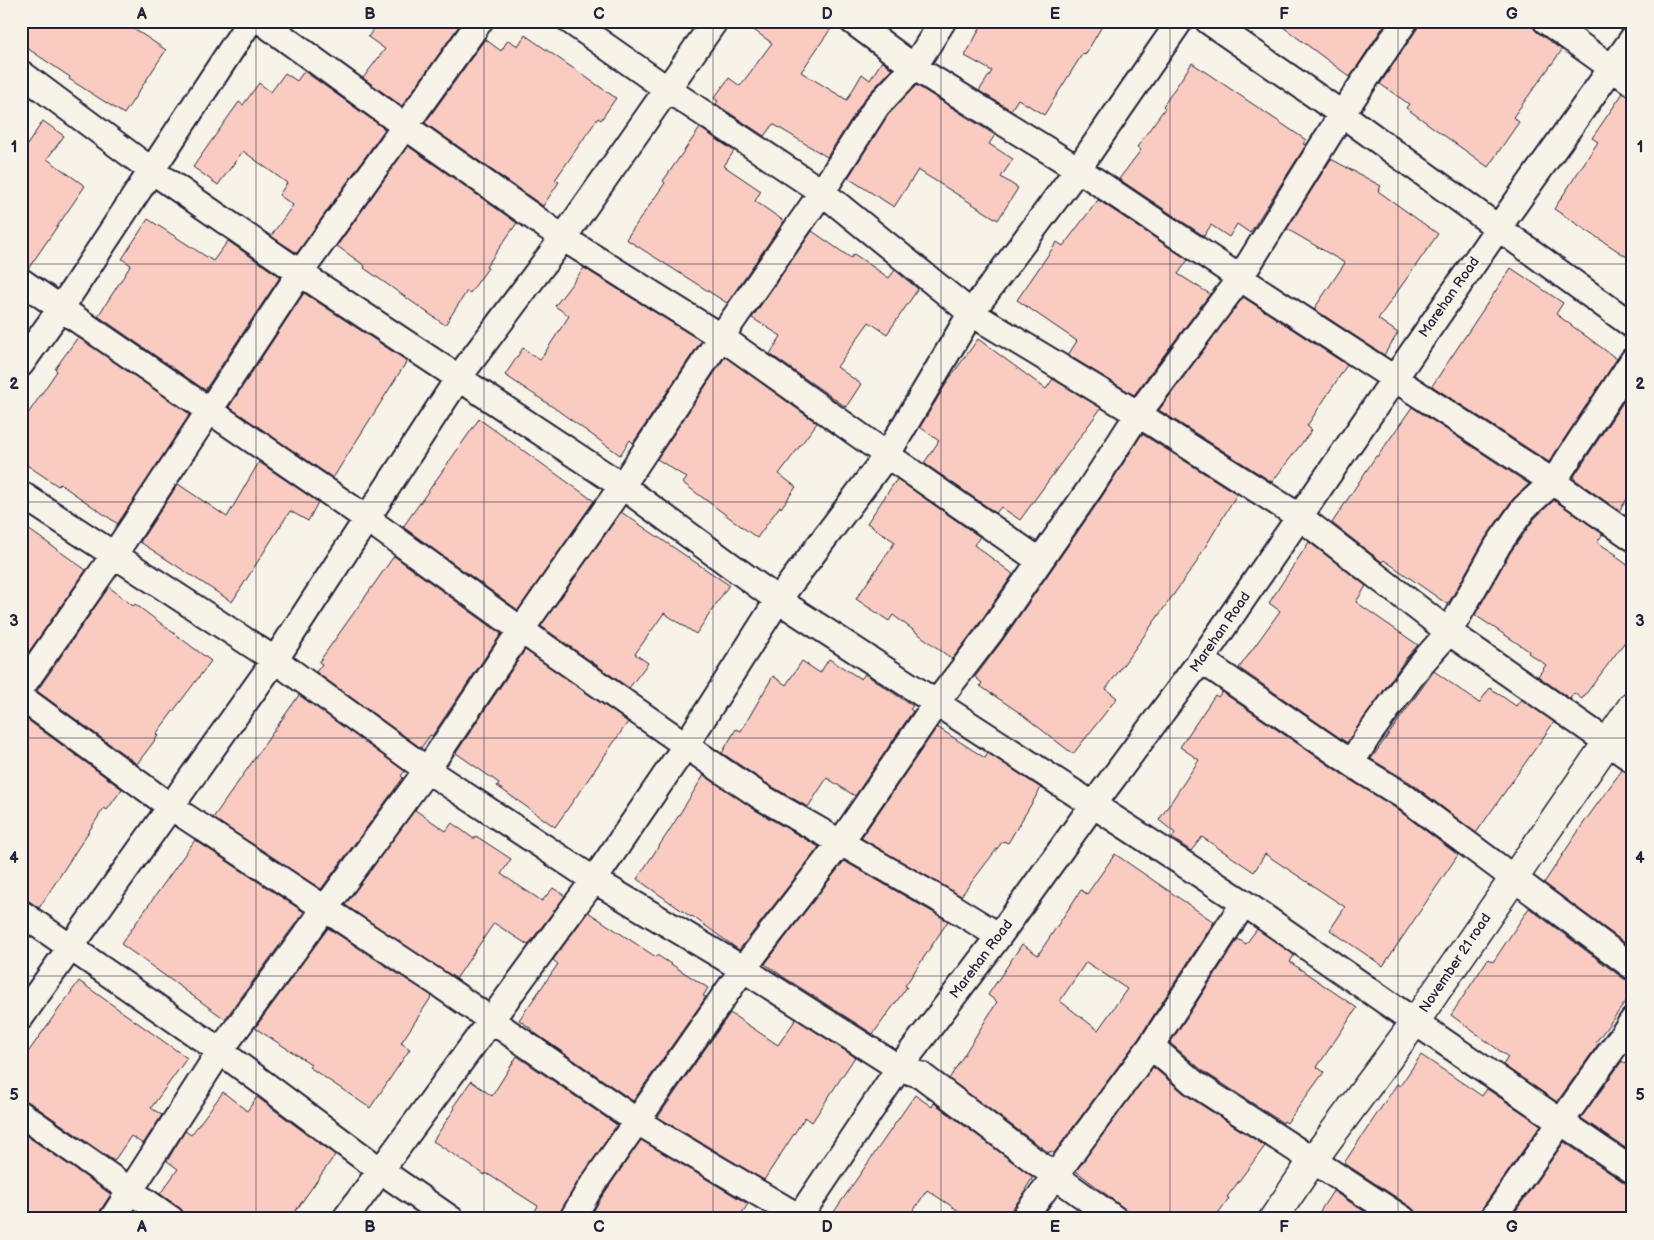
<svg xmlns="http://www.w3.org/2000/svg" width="1654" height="1240" font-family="'Balsamiq Sans',sans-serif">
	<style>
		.building { fill: #facbc1; stroke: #22223b; fill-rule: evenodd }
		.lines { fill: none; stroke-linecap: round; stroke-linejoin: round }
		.minor-casing { stroke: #22223b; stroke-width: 29 }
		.tertiary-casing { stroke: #22223b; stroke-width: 31 }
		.minor { stroke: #f7f3e8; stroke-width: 25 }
		.tertiary { stroke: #f7f3e8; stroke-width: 28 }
		.grid { fill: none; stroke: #22223b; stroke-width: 1; stroke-opacity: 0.55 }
		.labels { text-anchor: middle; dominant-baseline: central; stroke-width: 5; stroke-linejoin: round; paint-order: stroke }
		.street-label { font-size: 14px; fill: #22223b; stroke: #f7f3e8 }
		.neatline { fill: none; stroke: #22223b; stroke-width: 2 }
		.grid-label { font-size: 16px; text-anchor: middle; font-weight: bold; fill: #22223b }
	</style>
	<rect width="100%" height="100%" fill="#f7f3e8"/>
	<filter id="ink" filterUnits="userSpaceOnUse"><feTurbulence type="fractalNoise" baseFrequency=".02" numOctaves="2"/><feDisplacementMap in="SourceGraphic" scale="10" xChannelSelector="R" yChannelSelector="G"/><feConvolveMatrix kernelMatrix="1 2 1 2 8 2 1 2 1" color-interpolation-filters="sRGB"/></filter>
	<g filter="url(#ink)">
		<path class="building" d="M 29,21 L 122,21 L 166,50 L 124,114 L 69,79 L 70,77 L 21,44 L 21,33 Z
			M 380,21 L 459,21 L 461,23 L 402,106 L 363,78 L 385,49 L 368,37 Z
			M 741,21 L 836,21 L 801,72 L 847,100 L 862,74 L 870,80 L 882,61 L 892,69 L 865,98 L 827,157 L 773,124 L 764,136 L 716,104 L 718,101 L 714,98 L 729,78 L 740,86 L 772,43 Z
			M 984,21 L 1105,21 L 1085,55 L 1083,53 L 1044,115 L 1018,99 L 1011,110 L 979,91 L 992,71 L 965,56 Z
			M 1275,21 L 1387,21 L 1350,77 Z
			M 1419,21 L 1532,21 L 1533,27 L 1537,32 L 1562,50 L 1513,117 L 1519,122 L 1488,167 L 1406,108 L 1409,104 L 1380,84 L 1417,29 Z
			M 525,35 L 616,98 L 601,120 L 598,118 L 555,180 L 559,182 L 543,206 L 425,123 L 485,39 L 501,51 L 508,40 L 518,46 Z
			M 1192,63 L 1306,140 L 1303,144 L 1306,145 L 1250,233 L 1237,224 L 1229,237 L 1211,225 L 1204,236 L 1119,179 L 1141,150 L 1137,147 L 1165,108 L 1163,106 Z
			M 304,71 L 385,129 L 297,253 L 271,236 L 293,205 L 279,195 L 287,183 L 243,151 L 218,185 L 193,167 L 239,102 L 243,105 L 259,83 L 271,92 L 285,73 L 297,81 Z
			M 916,85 L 995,135 L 989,144 L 1013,159 L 1001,177 L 1018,188 L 998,220 L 918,170 L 894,207 L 848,178 L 888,115 Z
			M 1623,93 L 1633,97 L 1633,261 L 1554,209 L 1598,142 L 1592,138 Z
			M 43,121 L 64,136 L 47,159 L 85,186 L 28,269 L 21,267 L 21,141 L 27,145 Z
			M 700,128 L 734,151 L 724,166 L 761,191 L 755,201 L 784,221 L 727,303 L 626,239 L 665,183 L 663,181 Z
			M 408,146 L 517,223 L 486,267 L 488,268 L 470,293 L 467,291 L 445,325 L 364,268 L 365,266 L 337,246 Z
			M 1331,159 L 1381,186 L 1378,191 L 1438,234 L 1378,319 L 1398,333 L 1384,355 L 1314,309 L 1345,263 L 1287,229 Z
			M 1098,200 L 1188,260 L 1178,274 L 1210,294 L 1134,395 L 1068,355 L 1077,341 L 1017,300 L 1057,242 L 1063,246 Z
			M 148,219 L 213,261 L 228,241 L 280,277 L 205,390 L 98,316 L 131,265 L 122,259 Z
			M 812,231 L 851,258 L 854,254 L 889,278 L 895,270 L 918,289 L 887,334 L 869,322 L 837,367 L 861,384 L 846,407 L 770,354 L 781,336 L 752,318 Z
			M 584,268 L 701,341 L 633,443 L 630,440 L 620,455 L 553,407 L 505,375 L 523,348 L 540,360 L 569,316 L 555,306 Z
			M 1511,268 L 1563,303 L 1556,314 L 1617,359 L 1549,462 L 1432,386 Z
			M 304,293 L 407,361 L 333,478 L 229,407 Z
			M 1243,297 L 1347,365 L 1307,426 L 1312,430 L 1272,482 L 1159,410 Z
			M 78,337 L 190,414 L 118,524 L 60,484 L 58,486 L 21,461 L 21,424 L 57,371 L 55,369 Z
			M 978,339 L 1046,389 L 1053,379 L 1101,408 L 1020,520 L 1001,507 L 996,513 L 924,463 L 939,441 L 920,427 L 949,379 Z
			M 725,357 L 817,423 L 779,474 L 796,487 L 781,508 L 780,506 L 757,538 L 683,483 L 687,478 L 657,459 Z
			M 1633,387 L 1633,490 L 1619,511 L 1573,478 Z
			M 1412,407 L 1529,484 L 1512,500 L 1486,537 L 1451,599 L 1447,604 L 1384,560 L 1382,562 L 1332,523 L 1376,456 L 1378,456 Z
			M 479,419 L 594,501 L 518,610 L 403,527 Z
			M 1142,434 L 1237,494 L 1198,559 L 1199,559 L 1106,689 L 1117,698 L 1073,754 L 1020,713 L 980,686 L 982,683 L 975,677 L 1002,641 L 1101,498 Z
			M 259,462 L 318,502 L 308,521 L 290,511 L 232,602 L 140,542 L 178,484 L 227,517 Z
			M 897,479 L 980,537 L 974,545 L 1013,574 L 978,625 L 952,659 L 893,615 L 889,621 L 856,599 L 895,542 L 867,523 Z
			M 1554,500 L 1603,534 L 1597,542 L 1617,555 L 1615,556 L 1633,569 L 1633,631 L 1582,699 L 1574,693 L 1570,699 L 1538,676 L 1546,665 L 1528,653 L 1529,651 L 1475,615 L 1510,553 L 1535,518 Z
			M 621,512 L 729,585 L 696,634 L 664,613 L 635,654 L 648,663 L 629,688 L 541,626 Z
			M 21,524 L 86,570 L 21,663 Z
			M 1309,542 L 1366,586 L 1356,602 L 1418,645 L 1407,657 L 1347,743 L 1239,668 L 1280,611 L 1269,603 Z
			M 394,556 L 501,634 L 432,736 L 430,735 L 421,748 L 316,672 L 322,664 L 319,662 Z
			M 109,587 L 133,606 L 135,604 L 211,661 L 156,734 L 158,736 L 137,764 L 37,691 Z
			M 525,650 L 628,722 L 555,827 L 497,786 L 499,783 L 456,753 Z
			M 829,659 L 861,679 L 865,674 L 913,706 L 910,709 L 913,711 L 855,796 L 827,778 L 808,807 L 771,786 L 722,753 L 736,729 L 741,731 L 773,676 L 786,685 L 802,661 L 820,673 Z
			M 1434,671 L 1479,703 L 1490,688 L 1516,706 L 1521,699 L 1554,722 L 1476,833 L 1411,783 L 1371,759 Z
			M 1222,692 L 1355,783 L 1394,807 L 1458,855 L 1383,966 L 1330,930 L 1345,907 L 1265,854 L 1254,872 L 1202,837 L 1191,851 L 1172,838 L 1175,833 L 1159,820 L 1199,760 L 1180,747 L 1215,695 L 1218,697 Z
			M 299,695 L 405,771 L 401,776 L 403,778 L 321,889 L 213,818 Z
			M 21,715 L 122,789 L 107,810 L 104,808 L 39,908 L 29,901 L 21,899 Z
			M 937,727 L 985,758 L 988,753 L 1041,788 L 1008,843 L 1003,841 L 961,896 L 861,838 Z
			M 1622,770 L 1633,774 L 1633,949 L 1544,883 L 1585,821 Z
			M 704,775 L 755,810 L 819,847 L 739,950 L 692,916 L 691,917 L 637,879 L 669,831 Z
			M 415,810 L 446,831 L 452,823 L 474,839 L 476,836 L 511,859 L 501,874 L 542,901 L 553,888 L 565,896 L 528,945 L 494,923 L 456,979 L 345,905 Z
			M 195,840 L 304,912 L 225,1019 L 121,944 Z
			M 1115,854 L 1214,922 L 1139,1038 L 1054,1153 L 1050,1151 L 1049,1153 L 949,1079 L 997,1002 L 988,995 L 1022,944 L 1038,955 L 1081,890 L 1087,894 ZM 1086,962 L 1127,989 L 1098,1030 L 1060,1001 Z
			M 844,861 L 948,921 L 905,986 L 907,987 L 873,1034 L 785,978 L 765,964 Z
			M 1529,908 L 1624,979 L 1633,981 L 1633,992 L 1596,1042 L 1599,1043 L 1557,1102 L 1503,1065 L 1508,1057 L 1451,1015 L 1488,959 L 1493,962 Z
			M 588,912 L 656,957 L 657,955 L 708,988 L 703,996 L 706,997 L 633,1101 L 532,1031 L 533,1030 L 519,1020 L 558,964 L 553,960 Z
			M 328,928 L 432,996 L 401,1043 L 410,1049 L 370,1108 L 309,1067 L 311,1064 L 255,1028 Z
			M 1257,929 L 1294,955 L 1290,962 L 1357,1008 L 1317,1067 L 1324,1072 L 1287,1123 L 1284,1121 L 1283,1123 L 1203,1071 L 1170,1043 L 1238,939 L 1246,944 Z
			M 79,981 L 187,1058 L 151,1108 L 162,1115 L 143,1144 L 131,1136 L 114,1161 L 29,1102 L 21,1100 L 21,1062 Z
			M 730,1013 L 778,1045 L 796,1019 L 855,1057 L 812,1122 L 805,1117 L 764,1180 L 658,1117 Z
			M 1421,1055 L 1482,1096 L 1487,1089 L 1541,1125 L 1480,1211 L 1478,1219 L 1417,1219 L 1416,1212 L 1411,1207 L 1344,1163 L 1397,1084 L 1400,1086 Z
			M 517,1056 L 617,1125 L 577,1183 L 560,1212 L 558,1219 L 530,1219 L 538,1206 L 486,1173 L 485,1175 L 433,1141 L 455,1108 L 453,1107 L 471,1081 L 492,1096 Z
			M 1622,1061 L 1633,1069 L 1633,1153 L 1581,1118 Z
			M 1153,1067 L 1186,1095 L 1265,1146 L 1227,1197 L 1229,1198 L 1214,1219 L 1138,1219 L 1076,1171 Z
			M 223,1092 L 247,1111 L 257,1097 L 335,1155 L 290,1219 L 185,1219 L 184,1213 L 180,1208 L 160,1194 L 178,1169 L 167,1161 L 185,1131 L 191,1135 Z
			M 915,1095 L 932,1107 L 934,1103 L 1033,1177 L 1023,1193 L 1024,1194 L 1011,1210 L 1009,1219 L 971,1219 L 927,1190 L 908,1219 L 829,1219 Z
			M 21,1132 L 111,1194 L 100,1211 L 98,1219 L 21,1219 Z
			M 641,1140 L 748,1204 L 738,1219 L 589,1219 L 601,1198 Z
			M 1564,1142 L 1625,1183 L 1633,1185 L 1633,1219 L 1510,1219 Z
			M 1333,1191 L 1376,1219 L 1315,1219 Z"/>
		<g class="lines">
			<defs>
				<path id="minor" d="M 261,21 L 406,127 L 563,238 L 721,337 L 887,455 L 1040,561
					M 570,21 L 667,89 L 822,192 L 971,313 L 1138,414 L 1300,517 L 1449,632 L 1633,760
					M 852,21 L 914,67 L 1078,169 L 1240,278 L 1553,482 L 1633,538
					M 1208,21 L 1342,114 L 1633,326
					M 1546,21 L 1633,83
					M 21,73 L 151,170 L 300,273 L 622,486 L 778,600 L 1244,903 L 1415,1022 L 1633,1171
					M 21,281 L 366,518 L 521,630 L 724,772 L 763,798 L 939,899 L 999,936
					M 21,364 L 61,308 L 250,21
					M 21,494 L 275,660 L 427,770 L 594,880 L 743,969 L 899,1068 L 921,1075 L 1032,1159 L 1115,1219
					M 1201,660 L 1363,771 L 1402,795 L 1633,967
					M 21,688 L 114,555 L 300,273 L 480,21
					M 21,697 L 171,807 L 439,984 L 638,1122 L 799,1217
					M 1351,763 L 1368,736 L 1419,666 L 1449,632 L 1498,545 L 1524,508 L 1553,482 L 1633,360
					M 21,913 L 220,1051 L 380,1170 L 451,1219
					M 21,1017 L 275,660 L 459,377 L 563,238 L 715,21
					M 1151,1046 L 1194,1083 L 1403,1219
					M 21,1114 L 171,1219
					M 112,1219 L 220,1051 L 427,770 L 521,630 L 622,486 L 721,337 L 822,192 L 877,106 L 914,67 L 943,21
					M 345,1219 L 594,880 L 686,745 L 778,600 L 887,455 L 971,313 L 1078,169 L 1180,21
					M 572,1219 L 589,1190 L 743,969 L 840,843 L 937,702 L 990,633 L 1089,490 L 1138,414 L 1240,278 L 1342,114 L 1405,21
					M 798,1219 L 899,1068 L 999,936 L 1093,805 L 1201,660 L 1498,228 L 1633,38
					M 1023,1219 L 1151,1046 L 1244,903
					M 1492,1219 L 1633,1020"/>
				<path id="tertiary" d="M 1273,1219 L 1313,1160 L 1415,1022 L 1633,705"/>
			</defs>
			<use href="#minor" class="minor-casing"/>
			<use href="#tertiary" class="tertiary-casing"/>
			<use href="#minor" class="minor"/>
			<use href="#tertiary" class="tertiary"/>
		</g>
	</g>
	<path class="grid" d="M 256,21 L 256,1219M 484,21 L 484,1219M 713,21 L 713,1219M 941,21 L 941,1219M 1170,21 L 1170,1219M 1398,21 L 1398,1219M 21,264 L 1633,264M 21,502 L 1633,502M 21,738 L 1633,738M 21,976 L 1633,976"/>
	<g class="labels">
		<g class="street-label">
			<text transform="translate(1449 297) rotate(-55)">Marehan Road</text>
			<text transform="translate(1220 632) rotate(-55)">Marehan Road</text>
			<text transform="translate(981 959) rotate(-53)">Marehan Road</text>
			<text transform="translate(1455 963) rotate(-56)">November 21 road</text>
		</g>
	</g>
	<rect width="1654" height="1240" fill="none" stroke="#f7f3e8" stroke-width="55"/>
	<rect x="28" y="28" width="1598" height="1184" class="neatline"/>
	<g class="grid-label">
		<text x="142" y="19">A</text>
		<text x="370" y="19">B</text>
		<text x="599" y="19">C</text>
		<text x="827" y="19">D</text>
		<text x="1055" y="19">E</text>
		<text x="1284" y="19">F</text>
		<text x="1512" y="19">G</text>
		<text x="14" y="152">1</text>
		<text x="1640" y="152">1</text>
		<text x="14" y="389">2</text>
		<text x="1640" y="389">2</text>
		<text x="14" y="626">3</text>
		<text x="1640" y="626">3</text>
		<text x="14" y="863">4</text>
		<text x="1640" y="863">4</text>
		<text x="14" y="1100">5</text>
		<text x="1640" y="1100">5</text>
		<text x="142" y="1232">A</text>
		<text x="370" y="1232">B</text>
		<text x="599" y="1232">C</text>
		<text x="827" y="1232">D</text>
		<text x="1055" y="1232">E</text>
		<text x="1284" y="1232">F</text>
		<text x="1512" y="1232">G</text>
	</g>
</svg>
